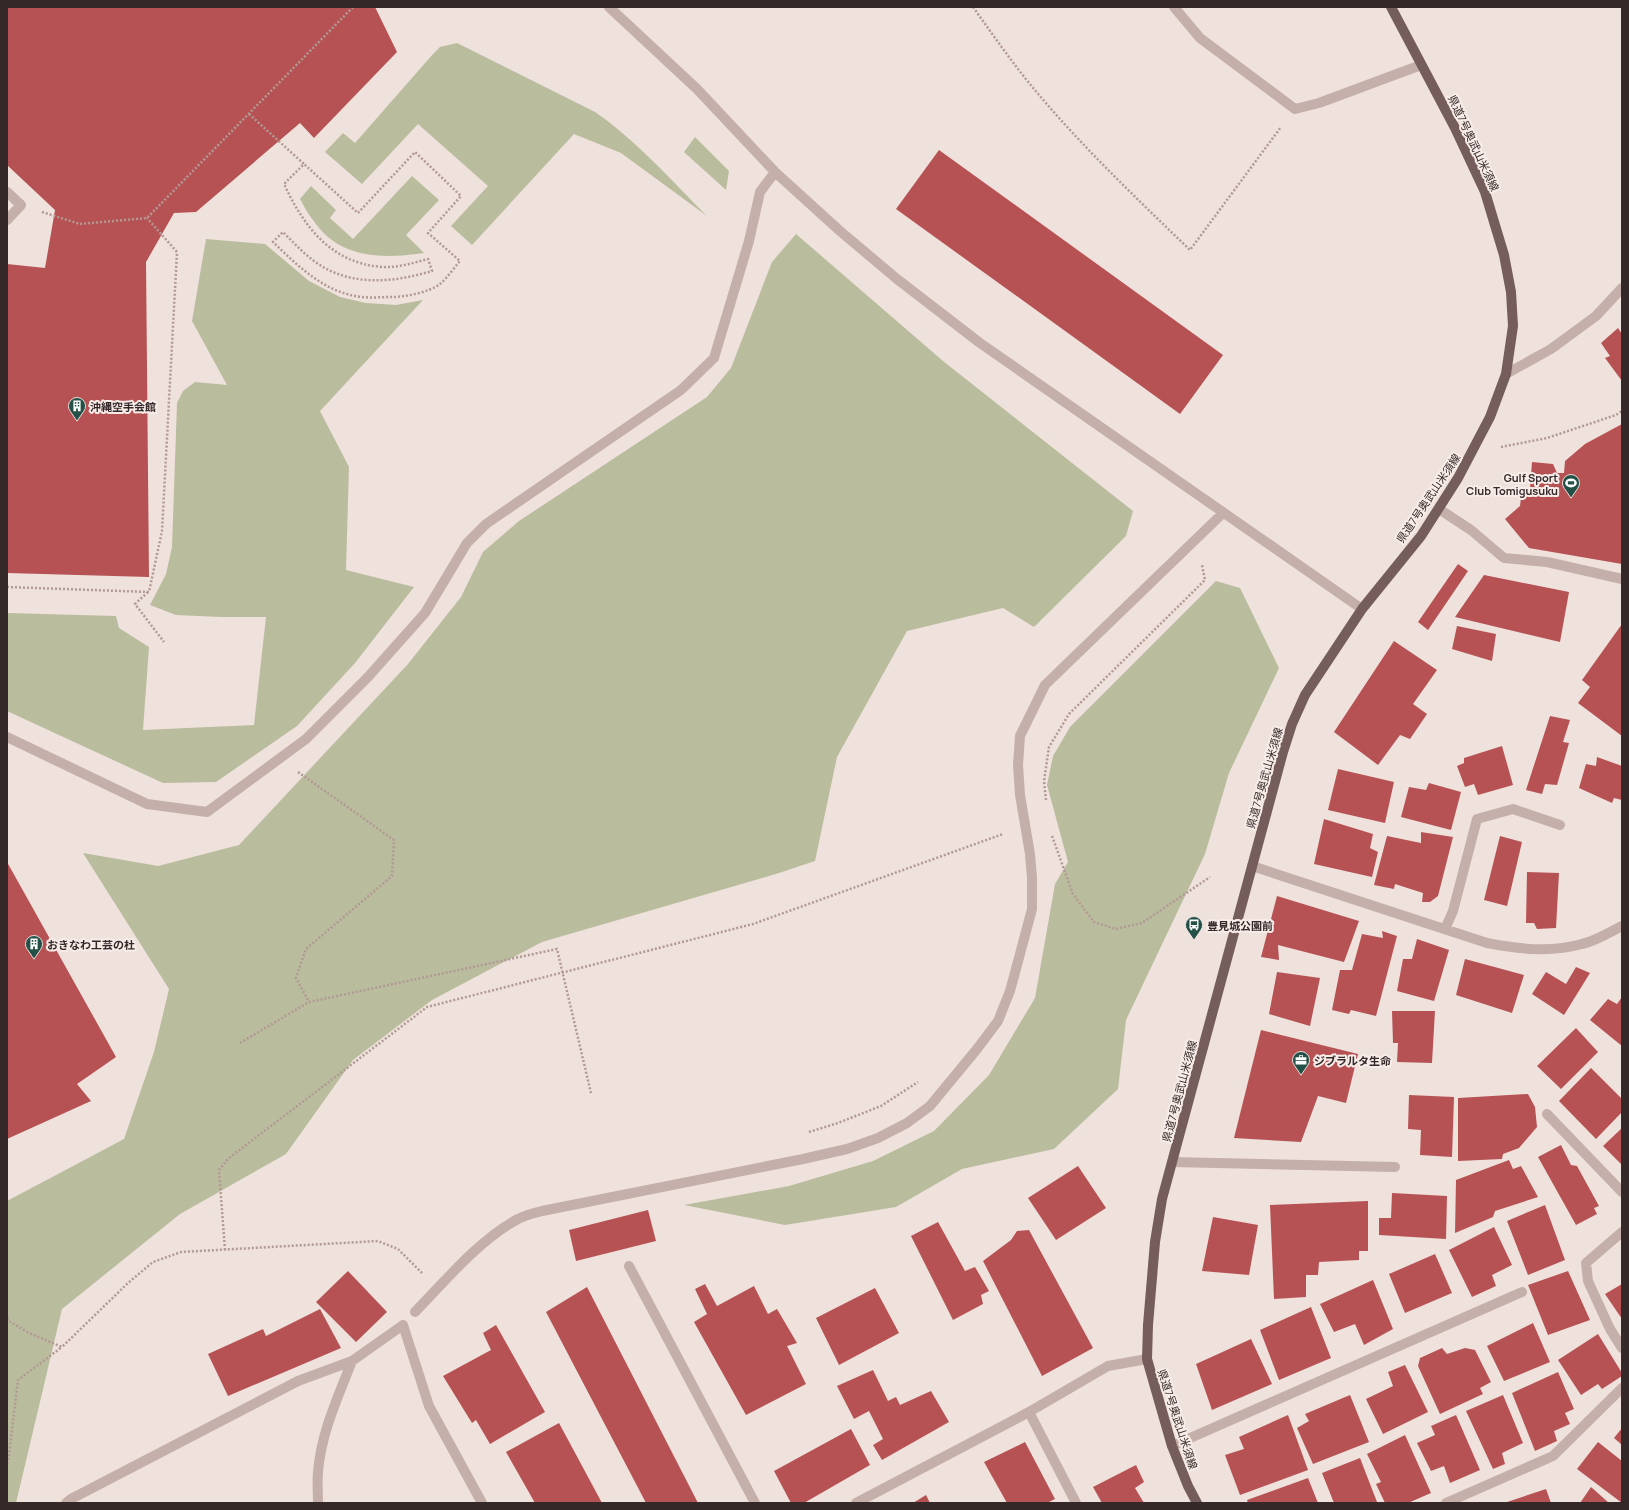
<svg xmlns="http://www.w3.org/2000/svg" width="1629" height="1510" font-family="Manrope,'Noto Sans JP',sans-serif">
	<style>
		.green { fill: #babc9e }
		.building { fill: #b75254 }
		.lines { fill: none; stroke-linecap: round; stroke-linejoin: round }
		.path { stroke: #b19994; stroke-width: 2.5; stroke-dasharray: 2 2; stroke-linecap: butt }
		.minor { stroke: #c5afaa; stroke-width: 10 }
		.major { stroke: #745d5b; stroke-width: 10 }
		.labels { text-anchor: middle; dominant-baseline: central; stroke-width: 4; stroke-linejoin: round; paint-order: stroke }
		.street-label { font-size: 11px; fill: #342928; stroke: #f7ece8 }
		.poi-label { font-size: 11px; font-weight: bold; fill: #342928; stroke: #f7ece8; text-anchor: start }
	</style>
	<rect width="100%" height="100%" fill="#efe1dc"/>
	<path class="green" d="M 457,43 L 595,112 C 637,141 671,180 707,216 L 621,153 L 574,134 L 472,245 L 451,226 L 488,186 L 418,124 L 362,184 L 325,152 L 343,133 L 355,143 L 433,54 L 440,47 Z
		M 695,137 L 729,171 L 726,190 L 684,152 Z
		M 412,176 L 439,200 L 406,235 L 424,253 C 382,259 339,259 313,220 C 308,214 304,206 300,199 L 311,186 L 336,210 L 330,218 L 353,239 Z
		M 796,234 L 943,361 L 1133,511 L 1126,536 L 1034,627 L 1003,608 L 907,631 L 837,757 L 815,861 L 776,874 L 542,942 L 432,1000 L 353,1060 L 286,1154 L 180,1214 L 62,1309 L 16,1503 L 7,1503 L 7,1201 L 124,1139 L 154,1052 L 169,989 L 83,853 L 158,866 L 239,845 L 408,664 L 461,597 L 483,552 L 519,521 L 707,397 L 731,368 L 772,262 Z
		M 206,239 L 265,244 L 309,281 L 340,297 L 366,303 L 396,305 L 423,300 L 320,411 L 349,467 L 346,570 L 414,587 L 355,663 L 297,726 L 216,782 L 163,783 L 7,711 L 7,613 L 116,616 L 119,628 L 149,647 L 143,730 L 254,725 L 266,617 L 221,617 L 176,615 L 150,605 L 166,574 L 172,547 L 177,403 L 183,391 L 195,382 L 227,385 L 192,321 Z
		M 1216,581 L 1240,588 L 1279,668 L 1229,773 L 1205,854 L 1126,1020 L 1118,1089 L 1054,1149 L 962,1169 L 896,1207 L 785,1225 L 684,1205 L 789,1186 L 873,1161 L 934,1131 L 989,1075 L 1035,998 L 1055,884 L 1068,862 L 1047,785 L 1053,756 L 1070,727 Z"/>
	<path class="building" d="M 7,7 L 375,7 L 397,52 L 314,138 L 300,123 L 196,212 L 174,213 L 146,262 L 149,577 L 7,573 L 7,264 L 45,268 L 55,210 L 7,165 Z
		M 939,150 L 1223,355 L 1180,414 L 896,209 Z
		M 1618,328 L 1622,334 L 1622,381 L 1605,358 L 1610,356 L 1601,343 Z
		M 1622,424 L 1622,564 L 1529,548 L 1505,519 L 1520,506 L 1522,489 L 1530,489 L 1532,462 L 1553,464 L 1557,473 L 1564,473 L 1565,461 L 1585,444 Z
		M 1458,564 L 1468,571 L 1428,630 L 1418,622 Z
		M 1484,575 L 1569,592 L 1560,642 L 1455,617 Z
		M 1622,624 L 1622,736 L 1578,703 L 1590,687 L 1582,680 Z
		M 1457,626 L 1496,634 L 1492,661 L 1452,649 Z
		M 1394,641 L 1437,670 L 1413,704 L 1427,714 L 1410,739 L 1400,735 L 1378,765 L 1334,732 Z
		M 1550,716 L 1570,720 L 1563,742 L 1569,743 L 1557,785 L 1545,784 L 1542,794 L 1526,790 Z
		M 1502,746 L 1513,785 L 1478,795 L 1474,784 L 1465,787 L 1457,766 L 1464,763 L 1464,758 Z
		M 1597,757 L 1622,766 L 1622,800 L 1614,798 L 1612,803 L 1579,788 L 1586,764 L 1596,766 Z
		M 1338,769 L 1394,782 L 1385,823 L 1328,810 Z
		M 1429,783 L 1461,792 L 1451,830 L 1401,817 L 1409,787 L 1426,790 Z
		M 1324,819 L 1373,834 L 1370,848 L 1378,852 L 1372,877 L 1314,864 Z
		M 1421,832 L 1453,837 L 1438,896 L 1430,902 L 1422,902 L 1423,893 L 1395,884 L 1394,889 L 1374,885 L 1387,836 L 1421,843 Z
		M 1500,836 L 1522,842 L 1507,906 L 1484,900 Z
		M 7,862 L 116,1057 L 77,1084 L 91,1101 L 7,1139 Z
		M 1527,872 L 1559,873 L 1556,928 L 1537,929 L 1534,923 L 1526,923 Z
		M 1277,896 L 1359,921 L 1344,962 L 1278,945 L 1279,960 L 1261,957 Z
		M 1382,931 L 1397,936 L 1376,1016 L 1351,1010 L 1349,1014 L 1332,1010 L 1340,970 L 1352,970 L 1362,934 L 1383,938 Z
		M 1417,939 L 1449,950 L 1434,1001 L 1397,991 L 1403,959 L 1412,959 Z
		M 1465,959 L 1524,975 L 1512,1013 L 1456,995 Z
		M 1576,967 L 1590,973 L 1564,1015 L 1532,994 L 1546,972 L 1566,984 Z
		M 1277,972 L 1320,978 L 1310,1026 L 1269,1014 Z
		M 1622,997 L 1622,1046 L 1590,1020 L 1608,999 L 1617,1004 Z
		M 1392,1011 L 1435,1011 L 1432,1063 L 1397,1062 L 1398,1043 L 1393,1043 Z
		M 1576,1028 L 1598,1052 L 1561,1089 L 1537,1066 Z
		M 1261,1030 L 1358,1054 L 1346,1103 L 1318,1096 L 1301,1142 L 1234,1138 Z
		M 1591,1068 L 1622,1099 L 1622,1112 L 1596,1139 L 1559,1101 Z
		M 1528,1094 L 1535,1107 L 1537,1127 L 1519,1148 L 1503,1154 L 1502,1159 L 1458,1161 L 1458,1098 Z
		M 1409,1095 L 1454,1097 L 1452,1157 L 1420,1155 L 1421,1130 L 1408,1129 Z
		M 1622,1128 L 1622,1165 L 1603,1146 Z
		M 1561,1145 L 1571,1165 L 1577,1166 L 1599,1206 L 1594,1208 L 1597,1214 L 1576,1225 L 1538,1157 Z
		M 1509,1160 L 1513,1169 L 1521,1166 L 1538,1197 L 1495,1211 L 1493,1217 L 1455,1233 L 1456,1180 Z
		M 1078,1166 L 1106,1208 L 1056,1240 L 1028,1198 Z
		M 1392,1193 L 1447,1196 L 1446,1239 L 1379,1235 L 1379,1218 L 1391,1218 Z
		M 1368,1201 L 1368,1251 L 1359,1251 L 1359,1260 L 1319,1262 L 1318,1275 L 1306,1275 L 1306,1297 L 1274,1299 L 1270,1205 Z
		M 1545,1205 L 1565,1260 L 1528,1275 L 1507,1221 Z
		M 648,1210 L 656,1241 L 576,1261 L 569,1230 Z
		M 1213,1217 L 1258,1225 L 1249,1275 L 1202,1271 Z
		M 938,1222 L 965,1271 L 975,1267 L 989,1291 L 981,1295 L 983,1304 L 953,1320 L 911,1236 Z
		M 1494,1227 L 1512,1265 L 1492,1275 L 1496,1286 L 1472,1297 L 1449,1250 Z
		M 1029,1230 L 1093,1348 L 1042,1376 L 983,1261 L 1011,1240 L 1017,1231 Z
		M 1435,1254 L 1452,1293 L 1405,1313 L 1389,1274 Z
		M 348,1271 L 387,1312 L 356,1342 L 316,1302 Z
		M 1568,1271 L 1590,1320 L 1548,1335 L 1528,1285 Z
		M 1373,1280 L 1393,1329 L 1364,1345 L 1355,1324 L 1334,1332 L 1320,1304 Z
		M 705,1284 L 717,1306 L 754,1286 L 768,1314 L 777,1309 L 797,1343 L 787,1346 L 806,1384 L 746,1415 L 694,1322 L 707,1314 L 695,1289 Z
		M 1622,1284 L 1622,1319 L 1605,1294 Z
		M 587,1287 L 698,1503 L 646,1503 L 546,1312 Z
		M 875,1288 L 899,1333 L 839,1365 L 816,1318 Z
		M 1311,1307 L 1331,1358 L 1279,1380 L 1260,1330 Z
		M 320,1309 L 341,1348 L 228,1396 L 208,1354 L 263,1329 L 266,1336 Z
		M 1533,1323 L 1550,1362 L 1504,1381 L 1487,1346 Z
		M 496,1325 L 545,1412 L 490,1444 L 476,1420 L 472,1423 L 443,1376 L 491,1350 L 483,1333 Z
		M 1598,1334 L 1622,1373 L 1622,1376 L 1602,1389 L 1598,1384 L 1581,1395 L 1558,1360 Z
		M 1251,1339 L 1272,1384 L 1212,1410 L 1196,1364 Z
		M 1442,1348 L 1447,1354 L 1465,1348 L 1475,1350 L 1491,1382 L 1480,1388 L 1483,1394 L 1440,1414 L 1418,1366 L 1420,1358 Z
		M 1405,1365 L 1428,1412 L 1383,1434 L 1366,1399 L 1393,1386 L 1388,1372 Z
		M 873,1370 L 888,1401 L 896,1397 L 900,1405 L 931,1391 L 949,1422 L 882,1460 L 873,1445 L 883,1439 L 869,1411 L 854,1419 L 837,1386 Z
		M 1558,1372 L 1574,1409 L 1565,1413 L 1570,1424 L 1554,1431 L 1557,1441 L 1535,1451 L 1512,1393 Z
		M 1350,1395 L 1369,1442 L 1313,1464 L 1297,1428 L 1309,1421 L 1305,1414 Z
		M 1503,1395 L 1523,1443 L 1502,1453 L 1505,1464 L 1493,1469 L 1466,1411 Z
		M 1288,1415 L 1308,1470 L 1240,1495 L 1225,1455 L 1244,1449 L 1239,1437 Z
		M 1456,1415 L 1480,1470 L 1450,1483 L 1444,1466 L 1431,1471 L 1417,1443 L 1435,1435 L 1431,1426 Z
		M 559,1423 L 602,1503 L 535,1503 L 506,1452 Z
		M 1622,1428 L 1622,1445 L 1614,1438 Z
		M 851,1429 L 870,1465 L 804,1503 L 791,1503 L 774,1471 Z
		M 1405,1435 L 1431,1493 L 1408,1503 L 1385,1503 L 1376,1484 L 1381,1482 L 1367,1454 Z
		M 1025,1442 L 1055,1499 L 1047,1503 L 1007,1503 L 984,1462 Z
		M 1598,1442 L 1622,1461 L 1622,1503 L 1577,1469 Z
		M 1360,1458 L 1377,1502 L 1334,1503 L 1322,1473 Z
		M 1136,1465 L 1144,1482 L 1135,1488 L 1144,1503 L 1102,1503 L 1093,1487 Z
		M 1308,1478 L 1318,1503 L 1248,1503 L 1247,1500 Z
		M 1591,1487 L 1609,1503 L 1580,1503 Z
		M 1546,1489 L 1551,1503 L 1504,1503 Z
		M 926,1495 L 930,1503 L 913,1503 Z"/>
	<g class="lines">
		<path class="path" d="M 973,7 C 990,31 1007,55 1025,78 C 1075,140 1133,195 1190,250 L 1281,127
			M 249,114 L 304,164 L 284,184 C 304,227 331,263 382,267 C 397,268 413,263 428,259 L 432,271 C 392,283 349,287 314,261 C 302,252 293,242 283,232 L 273,242 C 299,267 325,293 362,297 C 372,298 383,297 393,297 C 405,297 430,292 440,284 C 447,278 454,268 460,261 L 428,233 L 461,196 L 415,152 L 358,213 L 304,164
			M 42,212 L 80,224 L 147,218 L 353,7
			M 1501,447 L 1547,438 L 1616,415 L 1622,411
			M 7,587 L 149,592 L 162,531 L 177,252 L 147,218
			M 148,592 L 135,604 L 164,642
			M 298,772 L 394,840 L 392,876 L 306,949 L 296,978 L 309,1002
			M 1046,800 L 1044,781 L 1049,747 L 1069,714 L 1205,580 L 1202,565
			M 1052,836 L 1073,894 L 1094,922 L 1116,929 L 1142,923 L 1210,877
			M 240,1043 L 309,1002 L 557,949 L 591,1093
			M 809,1132 L 838,1123 L 881,1106 L 918,1082
			M 225,1250 L 219,1170 L 229,1158 L 427,1007 L 753,924 L 1003,834
			M 7,1318 L 9,1321 L 29,1333 L 62,1347 L 128,1283 L 153,1262 L 181,1252 L 378,1241 L 398,1249 L 422,1273
			M 7,1464 L 9,1455 L 18,1380 L 62,1347"/>
		<path class="minor" d="M 609,7 L 697,89 L 775,172 L 840,231 L 897,279 L 980,343 L 1362,609
			M 1174,7 L 1200,38 L 1295,109 L 1319,103 L 1421,65
			M 7,192 L 21,205 L 7,220
			M 1506,374 L 1551,349 L 1596,316 L 1622,288
			M 1439,509 L 1471,530 L 1504,558 L 1547,562 L 1622,579
			M 7,737 L 147,804 L 207,812 L 306,739 L 368,677 L 425,613 L 467,543 L 486,524 L 681,390 L 714,358 L 749,241 L 760,192 L 775,172
			M 1252,866 L 1487,943 C 1519,949 1550,953 1582,944 C 1596,941 1610,932 1622,926
			M 1445,929 L 1453,911 L 1477,819 L 1513,809 L 1560,825
			M 1547,1114 L 1622,1192
			M 1172,1162 L 1395,1167
			M 1622,1232 L 1586,1263 L 1588,1281 L 1610,1329 L 1622,1348
			M 629,1266 L 755,1503
			M 415,1312 C 445,1281 480,1239 518,1219 C 525,1215 534,1213 542,1211 L 803,1159 L 847,1149 L 878,1138 L 907,1123 L 930,1106 L 977,1049 L 998,1021 L 1010,991 L 1020,954 L 1032,909 L 1032,878 L 1030,854 L 1020,795 L 1018,765 L 1020,736 L 1045,685 L 1223,513
			M 1029,1412 L 1076,1503
			M 1172,1446 L 1522,1292
			M 66,1503 L 71,1499 L 298,1381 L 352,1361 L 403,1325 L 429,1406 L 482,1503
			M 318,1503 C 318,1493 317,1482 318,1472 C 321,1433 338,1397 352,1361
			M 856,1503 L 1029,1412 L 1108,1366 L 1147,1359
			M 1446,1503 L 1553,1456 L 1622,1388"/>
		<path class="major" d="M 1197,1503 L 1188,1486 L 1172,1446 L 1147,1359 L 1148,1325 L 1155,1242 L 1162,1199 L 1172,1162 L 1283,752 L 1292,724 L 1305,695 L 1362,609 L 1421,536 L 1458,478 L 1490,417 L 1506,374 L 1513,326 L 1511,292 L 1504,255 L 1485,192 L 1455,128 L 1391,7"/>
	</g>
	<defs>
		<symbol id="building-pin" viewBox="-11 -11 22 30"><path d="M0 17L-7.5 6A9.5 9.5 0 1 1 7.5 6Z" fill="#235047" stroke="#f7ece8"/><path d="M-4-6H4V6H1V3H-1V6H-4ZM-2.5-4.3h1.7v1.8h-1.7ZM.8-4.3h1.7v1.8H.8ZM-2.5-1h1.7V.8h-1.7ZM.8-1h1.7V.8H.8Z" fill="#fff"/></symbol>
		<symbol id="stadium-pin" viewBox="-11 -11 22 30"><path d="M0 17L-7.5 6A9.5 9.5 0 1 1 7.5 6Z" fill="#235047" stroke="#f7ece8"/><path d="M0-5a6.5 5 0 1 0 0 10a6.5 5 0 1 0 0-10ZM-3.5-1.8h7v3.6h-7Z" fill="#fff"/></symbol>
		<symbol id="bus-pin" viewBox="-11 -11 22 30"><path d="M0 17L-7.5 6A9.5 9.5 0 1 1 7.5 6Z" fill="#235047" stroke="#f7ece8"/><path d="M-5-6H5V4H4V6H2V4H-2V6H-4V4H-5ZM-3.5-4V0h7V-4ZM-3.5 1.2v1.5H-2V1.2ZM2 1.2v1.5H3.5V1.2Z" fill="#fff"/></symbol>
		<symbol id="office-pin" viewBox="-11 -11 22 30"><path d="M0 17L-7.5 6A9.5 9.5 0 1 1 7.5 6Z" fill="#235047" stroke="#f7ece8"/><path d="M-6-3h4V-5.5h4V-3h4V5H-6ZM-1-4.5V-3h2v-1.5ZM-6 0V1H6V0Z" fill="#fff"/></symbol>
	</defs>
	<g fill-rule="evenodd">
		<use href="#building-pin" x="67" y="396" width="20" height="27"/>
		<use href="#stadium-pin" x="1561" y="473" width="20" height="27"/>
		<use href="#bus-pin" x="1184" y="915" width="20" height="27"/>
		<use href="#building-pin" x="24" y="934" width="20" height="27"/>
		<use href="#office-pin" x="1291" y="1050" width="20" height="27"/>
	</g>
	<g class="labels">
		<g class="street-label">
			<text transform="translate(1474 143) rotate(65)">県道7号奥武山米須線</text>
			<text transform="translate(1428 498) rotate(-56)">県道7号奥武山米須線</text>
			<text transform="translate(1264 778) rotate(-74)">県道7号奥武山米須線</text>
			<text transform="translate(1179 1091) rotate(-75)">県道7号奥武山米須線</text>
			<text transform="translate(1178 1419) rotate(72)">県道7号奥武山米須線</text>
		</g>
		<g class="poi-label">
			<text x="90" y="406">沖縄空手会館</text>
			<text x="1558" y="477" text-anchor="end">Gulf Sport<tspan x="1558" dy="13">Club Tomigusuku</tspan></text>
			<text x="1207" y="925">豊見城公園前</text>
			<text x="47" y="944">おきなわ工芸の杜</text>
			<text x="1314" y="1060">ジブラルタ生命</text>
		</g>
	</g>
	<rect width="1629" height="1510" fill="none" stroke="#342928" stroke-width="16"/>
</svg>
